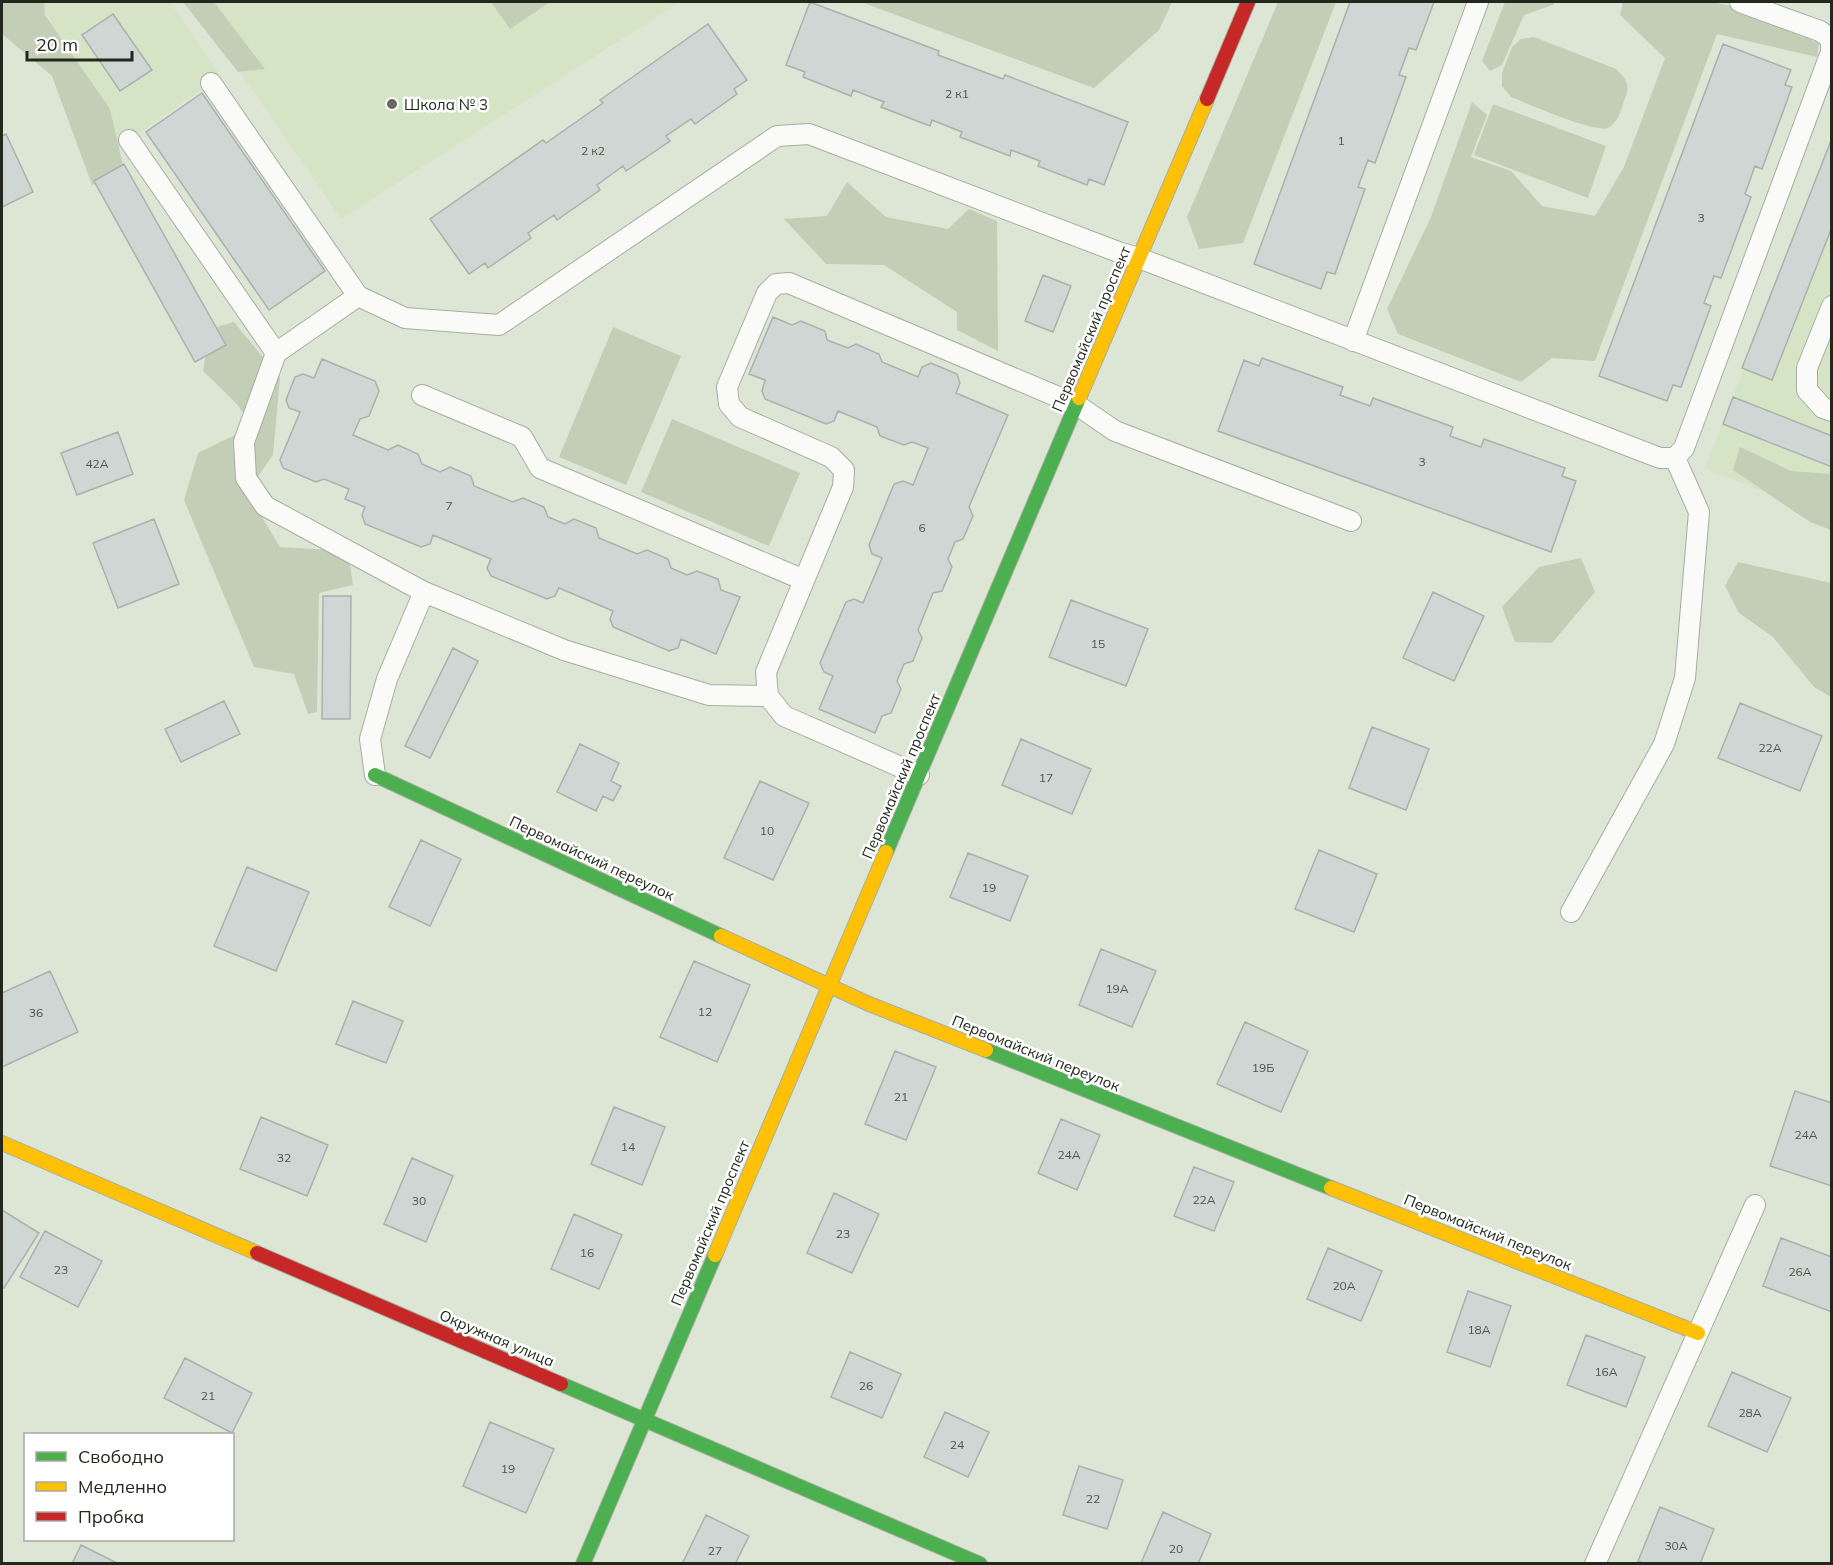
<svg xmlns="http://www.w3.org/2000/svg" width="1833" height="1565" font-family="Mulish,sans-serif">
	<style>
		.built { fill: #d6e4c6 }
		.green { fill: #c3ceb7 }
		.building { fill: #ced7d4; stroke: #a9b1ae; stroke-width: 1.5 }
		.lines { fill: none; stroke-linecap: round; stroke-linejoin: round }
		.lane-casing { stroke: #a7ad9f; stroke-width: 22 }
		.fast-casing { stroke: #a7ad9f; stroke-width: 16 }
		.slow-casing { stroke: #a7ad9f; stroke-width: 16 }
		.jam-casing { stroke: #a7ad9f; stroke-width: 16 }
		.lane { stroke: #fafbf9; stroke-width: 20 }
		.fast { stroke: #4caf50; stroke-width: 14 }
		.slow { stroke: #ffc107; stroke-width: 14 }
		.jam { stroke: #c62828; stroke-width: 14 }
		.poi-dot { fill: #646a5c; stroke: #fff; stroke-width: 2 }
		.labels { text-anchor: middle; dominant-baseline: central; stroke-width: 5; stroke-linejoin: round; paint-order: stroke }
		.number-label { font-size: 12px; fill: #4e544a }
		.poi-label { font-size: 15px; fill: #23281c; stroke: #fff; text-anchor: start }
		.street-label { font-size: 15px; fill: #23281c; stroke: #fff }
	</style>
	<rect width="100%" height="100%" fill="#dde6d4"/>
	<path class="built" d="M 41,2 L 170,2 L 221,76 L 116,149 Z
		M 192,2 L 680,2 L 341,219 Z
		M 1831,138 L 1831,518 L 1705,469 Z"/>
	<path class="green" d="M 2,2 L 44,2 L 45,15 L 110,109 L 125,174 L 92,185 L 52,76 L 2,34 Z
		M 183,2 L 214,2 L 265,69 L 238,72 Z
		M 491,2 L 550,2 L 510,29 Z
		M 861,2 L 1172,2 L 1159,30 L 1094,88 Z
		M 1278,2 L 1336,2 L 1243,243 L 1199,249 L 1187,217 Z
		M 1505,2 L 1555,2 L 1553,5 L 1524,15 L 1502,65 L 1490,71 L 1482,61 Z
		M 1623,2 C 1651,2 1680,0 1707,2 C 1747,5 1785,25 1819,44 L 1817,57 L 1717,34 L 1595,361 L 1552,358 L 1521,382 L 1398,334 L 1387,309 L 1431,217 L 1472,102 L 1487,115 L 1471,157 L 1511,171 L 1542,206 L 1595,216 L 1624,167 L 1665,58 L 1620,15 Z
		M 1534,37 L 1616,69 C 1627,80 1631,85 1624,101 C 1621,110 1618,123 1608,128 C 1593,133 1529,104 1511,97 L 1502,86 L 1502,73 L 1512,47 L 1521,39 Z
		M 1493,104 L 1606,146 L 1588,198 L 1474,155 Z
		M 847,182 L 886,217 L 948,229 L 969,209 L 997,221 L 998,351 L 957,330 L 957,312 L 884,265 L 826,264 L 784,219 L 827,216 Z
		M 234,322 L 280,378 L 273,455 L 247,492 L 280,547 L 348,551 L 353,585 L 319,593 L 317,712 L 308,714 L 294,674 L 254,667 L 184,500 L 198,453 L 253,426 L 235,402 L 203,371 L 210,329 Z
		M 613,327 L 681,356 L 626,485 L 559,457 Z
		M 672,419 L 800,473 L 769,546 L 641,492 Z
		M 1740,447 L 1791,471 L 1831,474 L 1831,530 L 1810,522 L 1733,470 Z
		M 1581,558 L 1595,592 L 1552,643 L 1515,642 L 1502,607 L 1539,567 Z
		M 1738,562 L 1831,583 L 1831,697 L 1814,687 L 1773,637 L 1739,613 L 1725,586 Z"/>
	<path class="building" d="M 810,2 L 939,51 L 938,55 L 1003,79 L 1005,75 L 1128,122 L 1104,185 L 1089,179 L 1087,185 L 1038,166 L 1040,161 L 1011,150 L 1010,156 L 960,137 L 962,132 L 932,120 L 930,126 L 881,107 L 884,102 L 853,90 L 851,96 L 803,77 L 805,72 L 786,65 Z
		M 1350,2 L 1434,2 L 1416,50 L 1409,48 L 1399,75 L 1406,77 L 1375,163 L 1368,160 L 1358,187 L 1365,189 L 1335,274 L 1327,272 L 1321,289 L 1254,264 Z
		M 113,14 L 152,70 L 120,91 L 82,35 Z
		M 708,24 L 747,80 L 734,89 L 737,94 L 695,124 L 691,119 L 666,136 L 670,141 L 626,171 L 623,166 L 597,185 L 600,190 L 557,220 L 554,215 L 528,233 L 531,238 L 488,268 L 485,263 L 469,274 L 430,219 L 543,140 L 546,143 L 603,103 L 600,100 Z
		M 1723,44 L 1791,70 L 1785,85 L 1792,87 L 1762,169 L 1755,166 L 1745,194 L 1751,197 L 1721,278 L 1714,276 L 1704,303 L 1711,306 L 1681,387 L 1673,385 L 1667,401 L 1599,376 Z
		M 202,93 L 325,271 L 269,310 L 146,132 Z
		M 6,134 L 33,192 L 2,207 L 2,136 Z
		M 1832,138 L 1832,227 L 1772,380 L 1742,368 Z
		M 124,164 L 226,345 L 195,362 L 94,181 Z
		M 1043,275 L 1071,286 L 1053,332 L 1025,321 Z
		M 773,317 L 792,325 L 801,321 L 825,331 L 827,340 L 848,348 L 856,344 L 879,354 L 882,362 L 918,377 L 922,367 L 931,363 L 957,374 L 960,383 L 956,393 L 1008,415 L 969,507 L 973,516 L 963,539 L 955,542 L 948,559 L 952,567 L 942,591 L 933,593 L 918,630 L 922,638 L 913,661 L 904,664 L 897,681 L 901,689 L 891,713 L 882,716 L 875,733 L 819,709 L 833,676 L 824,672 L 820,663 L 846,602 L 854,599 L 863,603 L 882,558 L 872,554 L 869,545 L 894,484 L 903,481 L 913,485 L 928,448 L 912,442 L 904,445 L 880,436 L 877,427 L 838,411 L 834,421 L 826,424 L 765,399 L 762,391 L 765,380 L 749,374 Z
		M 1262,358 L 1343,387 L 1340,395 L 1370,406 L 1373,398 L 1453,427 L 1450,436 L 1481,447 L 1484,439 L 1565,468 L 1562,476 L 1576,481 L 1551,552 L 1218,431 L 1244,360 L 1259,366 Z
		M 322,359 L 375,381 L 379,391 L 369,416 L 360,419 L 353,435 L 388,450 L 398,445 L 418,454 L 422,464 L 440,472 L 450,467 L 471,476 L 474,486 L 513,502 L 523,498 L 544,507 L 548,517 L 565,524 L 574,519 L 596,528 L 599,538 L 637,554 L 647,550 L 668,559 L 671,568 L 687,575 L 697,571 L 718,579 L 721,590 L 740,597 L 716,654 L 681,639 L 678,648 L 669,651 L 613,627 L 610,619 L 613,611 L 559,588 L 555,596 L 547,599 L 491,576 L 487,568 L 491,559 L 433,535 L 430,544 L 421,547 L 365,524 L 362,515 L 365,507 L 345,499 L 349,489 L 324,479 L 316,482 L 283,468 L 280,460 L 300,412 L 289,408 L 286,400 L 295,377 L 303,374 L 314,378 Z
		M 1733,397 L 1832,436 L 1832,467 L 1723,424 Z
		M 118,432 L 133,474 L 77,495 L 61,453 Z
		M 154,519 L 179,584 L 118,608 L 93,543 Z
		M 1433,592 L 1484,616 L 1454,681 L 1403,658 Z
		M 323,596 L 351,596 L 350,719 L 322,719 Z
		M 1071,600 L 1148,629 L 1126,686 L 1049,657 Z
		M 453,648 L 478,661 L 430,758 L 405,746 Z
		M 224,701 L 240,734 L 181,762 L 165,729 Z
		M 1740,703 L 1822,736 L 1800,791 L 1718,758 Z
		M 1372,727 L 1429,749 L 1406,810 L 1349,788 Z
		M 1021,739 L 1091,769 L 1072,814 L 1002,785 Z
		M 580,744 L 619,763 L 611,781 L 621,786 L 613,801 L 603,796 L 596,811 L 557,792 Z
		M 760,781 L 809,803 L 773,880 L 724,858 Z
		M 421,840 L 461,859 L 430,926 L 389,907 Z
		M 1319,850 L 1377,874 L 1354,932 L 1295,909 Z
		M 968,853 L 1028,876 L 1010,921 L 950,897 Z
		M 247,867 L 309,892 L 276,971 L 214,946 Z
		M 1101,949 L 1156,971 L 1132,1027 L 1079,1005 Z
		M 694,961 L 750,985 L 717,1062 L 660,1037 Z
		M 50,971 L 78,1032 L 2,1067 L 2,993 Z
		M 353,1001 L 403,1021 L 386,1063 L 336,1044 Z
		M 1245,1022 L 1308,1051 L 1281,1112 L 1217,1084 Z
		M 895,1051 L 936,1067 L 906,1140 L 865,1124 Z
		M 1795,1091 L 1832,1103 L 1832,1186 L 1770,1166 Z
		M 614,1107 L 665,1127 L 642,1185 L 591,1164 Z
		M 261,1117 L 328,1145 L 307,1196 L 240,1169 Z
		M 1061,1119 L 1100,1135 L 1077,1190 L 1038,1173 Z
		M 412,1158 L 453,1176 L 426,1242 L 384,1224 Z
		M 1194,1167 L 1234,1182 L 1214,1231 L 1174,1216 Z
		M 834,1193 L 879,1214 L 852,1273 L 807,1253 Z
		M 2,1210 L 39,1233 L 4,1288 L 2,1287 Z
		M 574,1214 L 622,1235 L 599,1289 L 551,1269 Z
		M 45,1231 L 102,1261 L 78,1307 L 20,1277 Z
		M 1781,1238 L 1832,1257 L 1832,1312 L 1763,1286 Z
		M 1328,1248 L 1382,1271 L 1361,1321 L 1307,1299 Z
		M 1468,1291 L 1511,1306 L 1490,1367 L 1447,1352 Z
		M 1586,1335 L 1645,1357 L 1626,1407 L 1567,1385 Z
		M 850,1352 L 901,1374 L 882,1418 L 831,1397 Z
		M 185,1358 L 252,1393 L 232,1433 L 164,1398 Z
		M 1732,1372 L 1791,1398 L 1767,1452 L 1708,1426 Z
		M 945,1412 L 989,1432 L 968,1477 L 924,1457 Z
		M 490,1422 L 554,1449 L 526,1513 L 463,1486 Z
		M 1079,1466 L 1123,1480 L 1107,1529 L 1063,1515 Z
		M 1660,1507 L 1714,1529 L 1700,1564 L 1645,1564 L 1638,1561 Z
		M 1163,1512 L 1211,1534 L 1198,1564 L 1141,1563 Z
		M 706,1515 L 749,1536 L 735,1564 L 682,1564 Z
		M 81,1545 L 119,1564 L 72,1564 Z"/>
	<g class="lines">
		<defs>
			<path id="lane" d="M 211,83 L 358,296 L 405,318 L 499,325 L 777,136 L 809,134 L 1121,253 L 1139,258 L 1660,458 L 1675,458 L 1684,448 L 1831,52 L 1831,39 L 1820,31 L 1740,2
				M 129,140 L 276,353
				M 358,296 L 276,353 L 244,442 L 246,478 L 265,506 L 424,592 L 564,650 L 709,695 L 768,696
				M 1832,306 L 1807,368 L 1807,390 L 1823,408 L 1832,411
				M 1353,341 L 1478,2
				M 422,395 L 522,437 L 540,468 L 804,580
				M 375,775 L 370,739 L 387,679 L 424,592
				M 919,775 L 784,716 L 768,696 L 766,672 L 843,487 L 844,470 L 831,457 L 740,417 L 729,404 L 727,387 L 767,293 L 776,284 L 789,283 L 1077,405 L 1115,431 L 1351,521
				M 1571,912 L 1664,744 L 1685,678 L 1699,512 L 1675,458
				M 1595,1564 L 1755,1205"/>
			<path id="fast" d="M 375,775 L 721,936
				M 886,852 L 1079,398
				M 986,1050 L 1331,1188
				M 561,1384 L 980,1564
				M 583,1564 L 715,1255"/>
			<path id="slow" d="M 1079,398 L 1207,99
				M 721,936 L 869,1004 L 986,1050
				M 2,1143 L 257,1253
				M 1331,1188 L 1698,1333
				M 715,1255 L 886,852"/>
			<path id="jam" d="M 1207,99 L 1248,2
				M 257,1253 L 561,1384"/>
		</defs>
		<use href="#lane" class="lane-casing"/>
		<use href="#fast" class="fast-casing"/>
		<use href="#slow" class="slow-casing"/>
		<use href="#jam" class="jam-casing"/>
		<use href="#lane" class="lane"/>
		<use href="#fast" class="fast"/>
		<use href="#slow" class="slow"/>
		<use href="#jam" class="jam"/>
	</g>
	<circle class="poi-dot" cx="392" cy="104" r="6"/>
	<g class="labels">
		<g class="number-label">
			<text x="957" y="93">2 к1</text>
			<text x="1341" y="140">1</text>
			<text x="593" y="150">2 к2</text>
			<text x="1701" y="217">3</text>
			<text x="1422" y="461">3</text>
			<text x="97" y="463">42А</text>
			<text x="449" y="505">7</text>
			<text x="922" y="527">6</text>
			<text x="1098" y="643">15</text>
			<text x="1770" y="747">22А</text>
			<text x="1046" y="777">17</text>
			<text x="767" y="830">10</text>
			<text x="989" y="887">19</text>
			<text x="1117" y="988">19А</text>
			<text x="705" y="1011">12</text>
			<text x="36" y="1012">36</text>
			<text x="1263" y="1067">19Б</text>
			<text x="901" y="1096">21</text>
			<text x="1806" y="1134">24А</text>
			<text x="628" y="1146">14</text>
			<text x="1069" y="1154">24А</text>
			<text x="284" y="1157">32</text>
			<text x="1204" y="1199">22А</text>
			<text x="419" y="1200">30</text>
			<text x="843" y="1233">23</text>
			<text x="587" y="1252">16</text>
			<text x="61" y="1269">23</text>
			<text x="1800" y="1271">26А</text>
			<text x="1344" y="1285">20А</text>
			<text x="1479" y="1329">18А</text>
			<text x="1606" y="1371">16А</text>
			<text x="866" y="1385">26</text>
			<text x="208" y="1395">21</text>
			<text x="1750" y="1412">28А</text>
			<text x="957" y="1444">24</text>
			<text x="508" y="1468">19</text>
			<text x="1093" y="1498">22</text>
			<text x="1676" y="1545">30А</text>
			<text x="1176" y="1548">20</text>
			<text x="715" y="1550">27</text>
		</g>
		<g class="poi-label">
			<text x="404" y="104">Школа № 3</text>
		</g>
		<g class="street-label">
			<text transform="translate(1091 329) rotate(-67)">Первомайский проспект</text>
			<text transform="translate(901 776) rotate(-67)">Первомайский проспект</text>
			<text transform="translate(592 858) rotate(25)">Первомайский переулок</text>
			<text transform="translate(1036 1053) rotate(22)">Первомайский переулок</text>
			<text transform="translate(710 1223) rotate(-67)">Первомайский проспект</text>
			<text transform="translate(1488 1232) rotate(22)">Первомайский переулок</text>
			<text transform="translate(497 1338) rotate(23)">Окружная улица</text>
		</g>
	</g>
	<rect width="1833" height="1565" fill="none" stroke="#23281c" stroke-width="6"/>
	<rect x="24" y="1433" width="210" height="108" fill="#ffffff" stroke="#a7a9a4" stroke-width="1.5"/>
	<rect x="36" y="1452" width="30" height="9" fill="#4caf50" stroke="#a7a9a4" stroke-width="1.5"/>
	<text x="78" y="1463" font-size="18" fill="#23281c">Свободно</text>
	<rect x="36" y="1482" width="30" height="9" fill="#ffc107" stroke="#a7a9a4" stroke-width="1.5"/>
	<text x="78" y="1493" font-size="18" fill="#23281c">Медленно</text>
	<rect x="36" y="1512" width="30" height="9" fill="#c62828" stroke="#a7a9a4" stroke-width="1.5"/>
	<text x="78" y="1523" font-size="18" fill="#23281c">Пробка</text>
	<path d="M27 51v9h105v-9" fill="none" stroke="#23281c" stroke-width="3"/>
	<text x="36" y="51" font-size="18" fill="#23281c" stroke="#ffffff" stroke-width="4.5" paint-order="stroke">20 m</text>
</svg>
